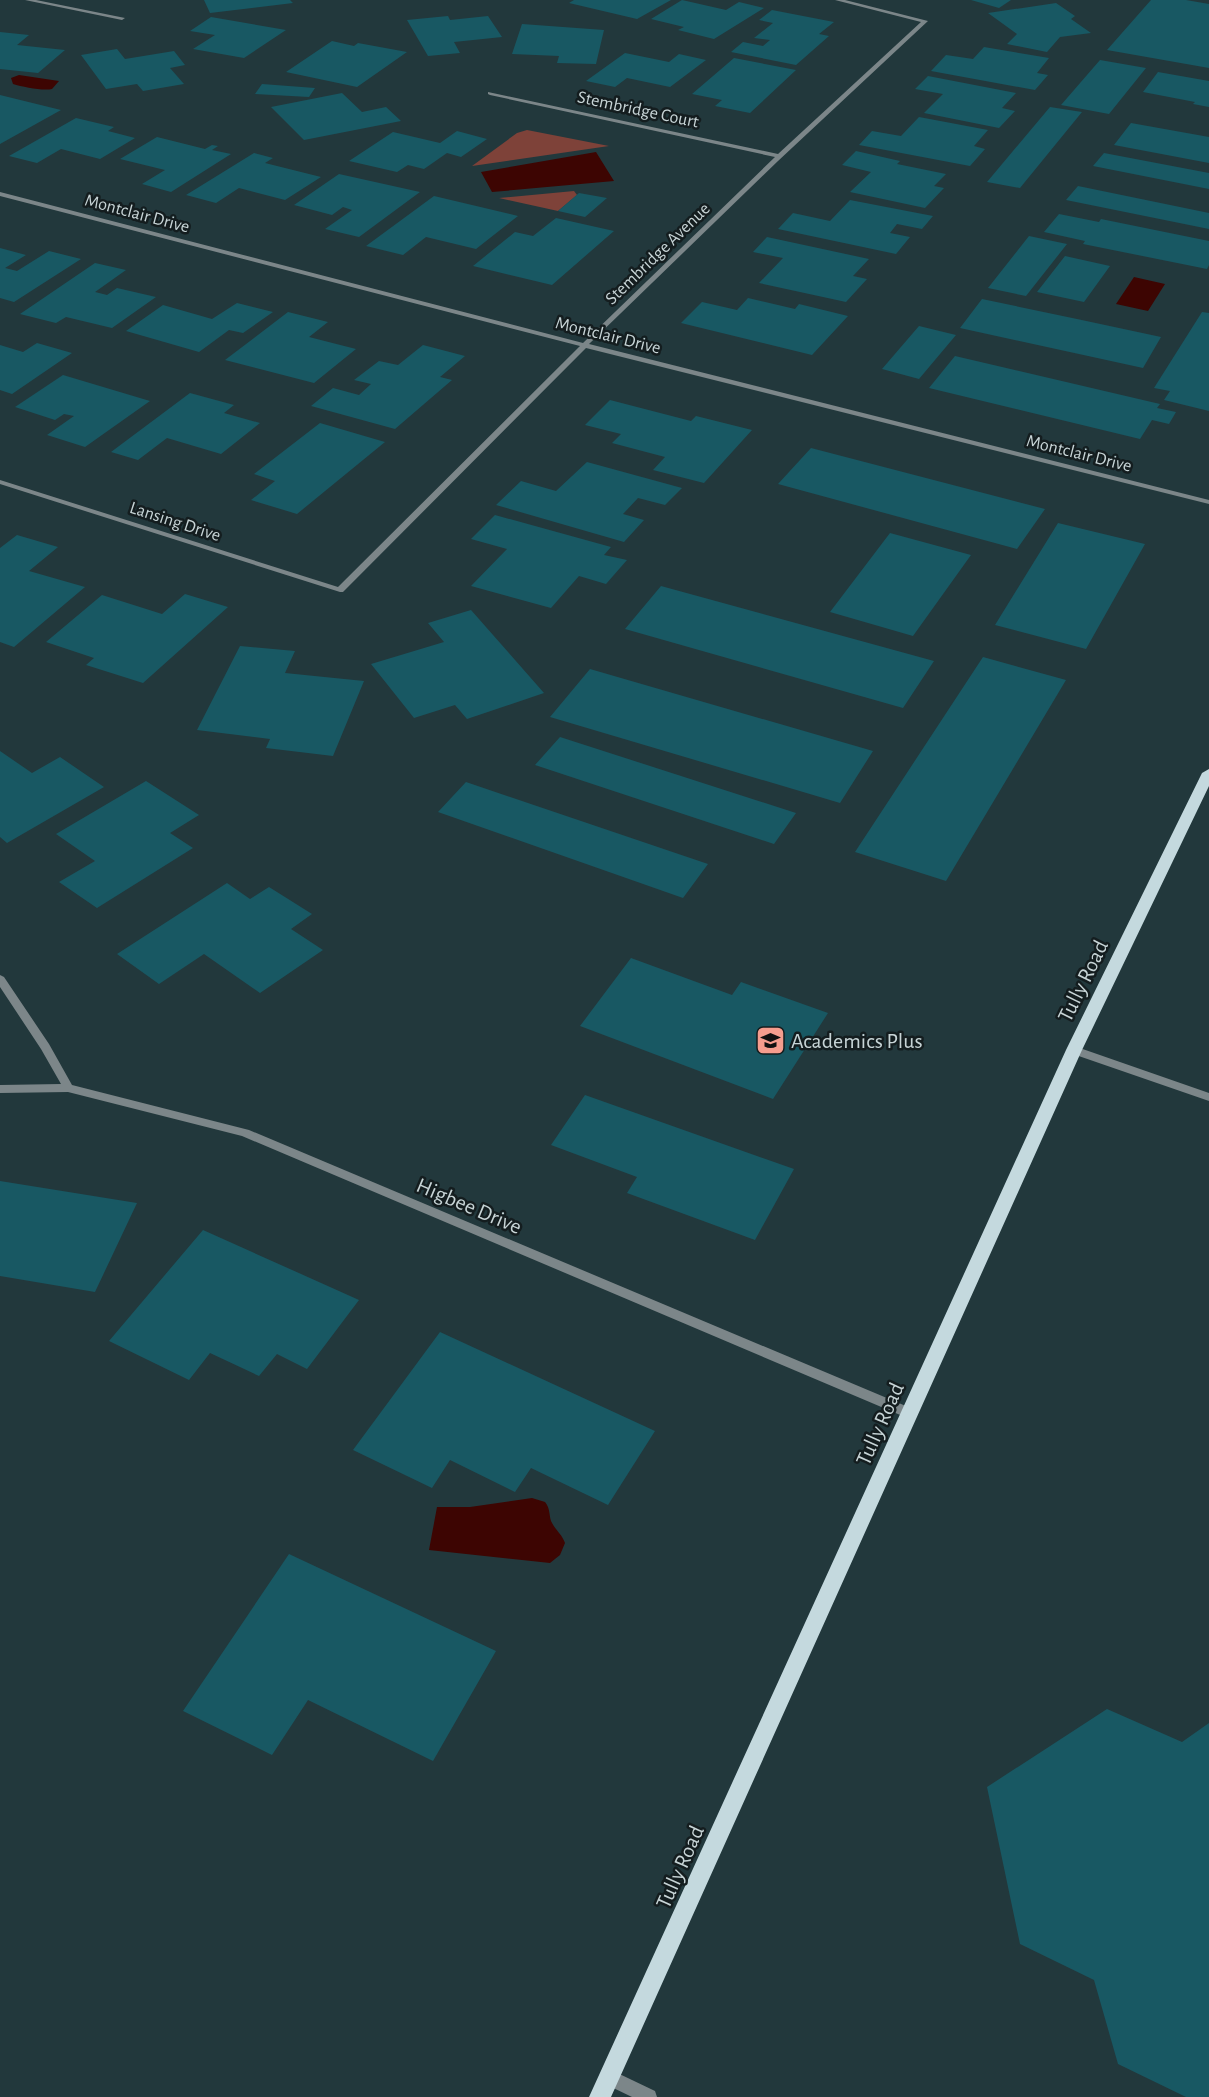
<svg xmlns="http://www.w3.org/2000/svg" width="1209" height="2097" font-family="'Alegreya Sans',sans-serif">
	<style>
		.green { fill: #7e4239 }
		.water { fill: #3d0502 }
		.building { fill: #185863 }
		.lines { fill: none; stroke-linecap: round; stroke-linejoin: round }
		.minor { fill: #7c8689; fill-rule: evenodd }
		.major { fill: #c4d9de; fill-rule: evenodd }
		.labels { text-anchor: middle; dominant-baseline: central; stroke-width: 5; stroke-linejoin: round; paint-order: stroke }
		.far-street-label { font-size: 18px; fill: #c7d4d6; stroke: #141d1f }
		.street-label { font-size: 22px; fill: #c7d4d6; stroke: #141d1f }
		.poi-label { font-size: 22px; fill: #c7d4d6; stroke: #141d1f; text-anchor: start }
	</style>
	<rect width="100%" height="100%" fill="#22383c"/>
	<path class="green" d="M 527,130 L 609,146 L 472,166 L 517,133 Z
		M 574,191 L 577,195 L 558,211 L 499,198 Z"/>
	<path class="water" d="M 19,75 L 59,81 L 52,89 C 43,91 23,87 13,84 L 11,78 Z
		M 596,152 L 614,181 L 492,192 L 481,172 Z
		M 1134,277 L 1165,284 L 1148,311 L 1116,304 Z
		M 532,1498 L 545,1502 C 550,1508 549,1514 551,1521 C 555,1530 562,1534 565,1543 L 560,1555 L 550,1563 L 429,1550 L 437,1507 L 470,1507 Z"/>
	<path class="building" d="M 204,0 L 290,0 L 293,3 L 210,13 Z
		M 574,0 L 671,0 L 637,19 L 569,3 Z
		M 682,0 L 726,10 L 739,2 L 764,8 L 714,39 L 678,30 L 684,27 L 651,19 Z
		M 971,0 L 1011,0 L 999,8 Z
		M 1151,0 L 1186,0 L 1209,4 L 1209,68 L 1107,50 Z
		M 1056,3 L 1075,16 L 1071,19 L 1091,33 L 1060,37 L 1047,52 L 1007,44 L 1017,34 L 988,13 Z
		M 772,10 L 834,22 L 819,34 L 829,36 L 796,65 L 731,52 L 743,42 L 763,46 L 770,40 L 754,38 L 773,23 L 759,20 Z
		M 448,16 L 450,20 L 488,16 L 502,37 L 454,42 L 460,53 L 428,56 L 407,20 Z
		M 211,17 L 286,30 L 244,58 L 193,49 L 215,35 L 190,31 Z
		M 522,24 L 604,30 L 596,64 L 557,63 L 559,56 L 512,54 Z
		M 0,32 L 29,35 L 17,45 L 65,50 L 38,73 L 0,69 Z
		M 332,41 L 354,46 L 358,43 L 407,52 L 357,87 L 286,72 Z
		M 984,47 L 1049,58 L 1037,73 L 1048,75 L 1035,90 L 931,71 L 946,55 L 973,59 Z
		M 117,49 L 125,59 L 174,51 L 185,65 L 170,68 L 184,84 L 143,91 L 137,84 L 106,89 L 81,55 Z
		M 625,53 L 669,62 L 679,54 L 706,60 L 670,87 L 627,78 L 615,87 L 586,81 Z
		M 734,58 L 796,70 L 750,113 L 715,106 L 722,100 L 692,94 Z
		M 1100,60 L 1146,68 L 1109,114 L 1061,105 Z
		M 1158,72 L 1209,81 L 1209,107 L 1193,104 L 1195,102 L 1143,92 Z
		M 928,76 L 1016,93 L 1002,108 L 1015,111 L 999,128 L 924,113 L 943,94 L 915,89 Z
		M 262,84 L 315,88 L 309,97 L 255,94 Z
		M 342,93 L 362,112 L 386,107 L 401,121 L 304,140 L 271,107 Z
		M 0,95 L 61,110 L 0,144 Z
		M 1050,107 L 1082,112 L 1020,188 L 987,182 Z
		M 919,117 L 988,130 L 974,146 L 985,149 L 970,166 L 859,145 L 872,131 L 901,136 Z
		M 76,118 L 114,127 L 108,131 L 135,138 L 100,159 L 61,149 L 37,163 L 9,156 Z
		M 1131,123 L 1209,137 L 1209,163 L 1114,145 Z
		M 457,131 L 487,139 L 461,157 L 447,153 L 424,169 L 408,165 L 397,172 L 349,161 L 393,132 L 440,143 Z
		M 157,137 L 205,149 L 212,145 L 218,146 L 212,150 L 231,154 L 171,192 L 142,184 L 165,170 L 120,159 Z
		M 856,151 L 900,161 L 897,164 L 946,174 L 934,186 L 944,188 L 925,208 L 850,192 L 871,172 L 842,165 Z
		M 254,153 L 273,158 L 265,163 L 321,177 L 285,200 L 239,188 L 216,203 L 186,195 Z
		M 1104,153 L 1209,173 L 1209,189 L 1093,166 Z
		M 339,174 L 420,192 L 359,237 L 325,229 L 352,210 L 343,207 L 332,215 L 294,205 Z
		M 1078,186 L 1209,213 L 1209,229 L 1066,200 Z
		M 579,193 L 607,198 L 585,217 L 558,211 Z
		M 434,196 L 518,216 L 476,249 L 426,237 L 403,255 L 366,246 Z
		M 850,200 L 933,216 L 922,229 L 897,224 L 890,233 L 910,237 L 896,254 L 778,229 L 793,213 L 830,221 Z
		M 1059,214 L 1099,222 L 1101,219 L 1209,241 L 1209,265 L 1207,269 L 1083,244 L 1085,241 L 1044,232 Z
		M 556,218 L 614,231 L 552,285 L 473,266 L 515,232 L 533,236 Z
		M 1029,236 L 1067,244 L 1026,296 L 988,288 Z
		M 767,237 L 869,259 L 853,276 L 867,279 L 846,302 L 759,283 L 783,258 L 753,252 Z
		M 0,248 L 26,255 L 5,268 L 17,271 L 49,251 L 81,259 L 14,302 L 0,298 Z
		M 1065,256 L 1110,266 L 1084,302 L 1037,292 Z
		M 95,263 L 126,270 L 95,292 L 107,295 L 117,288 L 156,297 L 112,328 L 66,317 L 56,323 L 20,314 Z
		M 748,298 L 795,309 L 799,304 L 848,316 L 812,355 L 681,323 L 702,302 L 737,310 Z
		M 982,299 L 1077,319 L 1161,337 L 1143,368 L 960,328 Z
		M 237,303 L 273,312 L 243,333 L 229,330 L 199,352 L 126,331 L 163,305 L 212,319 Z
		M 288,312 L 328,322 L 309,337 L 356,349 L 314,383 L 225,360 Z
		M 1202,312 L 1209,313 L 1209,411 L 1164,400 L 1170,391 L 1154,388 Z
		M 919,326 L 956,335 L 919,379 L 882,369 Z
		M 37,343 L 72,353 L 12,394 L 0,390 L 0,345 L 23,352 Z
		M 423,345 L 465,356 L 440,377 L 452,380 L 395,429 L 311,406 L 333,388 L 359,395 L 371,384 L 354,380 L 379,361 L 398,365 Z
		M 955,356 L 1160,404 L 1157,408 L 1176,412 L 1169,424 L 1152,420 L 1140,439 L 929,388 Z
		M 63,375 L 150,401 L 85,447 L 47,435 L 74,416 L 64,414 L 55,420 L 15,407 Z
		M 190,393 L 234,405 L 224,413 L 260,423 L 221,454 L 167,438 L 138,460 L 111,452 Z
		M 610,400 L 691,421 L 696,416 L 752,430 L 704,483 L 653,470 L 665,457 L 612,443 L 621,434 L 585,425 Z
		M 320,423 L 385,442 L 297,514 L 251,500 L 275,481 L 254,474 Z
		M 811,448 L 1045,509 L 1017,549 L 778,484 Z
		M 587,462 L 682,488 L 665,505 L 638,498 L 623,514 L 644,520 L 624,542 L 496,505 L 521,481 L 556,491 Z
		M 495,515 L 611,547 L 604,555 L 627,560 L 606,584 L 579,576 L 551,608 L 471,586 L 507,549 L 471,539 Z
		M 1058,523 L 1145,544 L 1086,649 L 995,625 Z
		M 890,533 L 971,555 L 913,636 L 830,612 Z
		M 17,535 L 58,547 L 29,571 L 85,587 L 14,647 L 0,642 L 0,548 Z
		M 661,586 L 934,661 L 903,708 L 625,629 Z
		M 185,594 L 228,607 L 143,683 L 86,665 L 94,658 L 46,642 L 102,595 L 162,614 Z
		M 471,610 L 544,693 L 467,719 L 455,705 L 414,718 L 371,664 L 444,642 L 428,623 Z
		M 240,646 L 295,651 L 285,673 L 364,681 L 333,756 L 266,748 L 270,739 L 197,730 Z
		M 983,657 L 1066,680 L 946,881 L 855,852 Z
		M 590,669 L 873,751 L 840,803 L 550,717 Z
		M 560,737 L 796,813 L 774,844 L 535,765 Z
		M 0,751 L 32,773 L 60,757 L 104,787 L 7,843 L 0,837 Z
		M 146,781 L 199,815 L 170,833 L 193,848 L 97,908 L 59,882 L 95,861 L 56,834 Z
		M 466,782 L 708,864 L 683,898 L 438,812 Z
		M 227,883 L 250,899 L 269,887 L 312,914 L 291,929 L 323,950 L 260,993 L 204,954 L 159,984 L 117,954 Z
		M 631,958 L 732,995 L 741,982 L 828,1013 L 773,1099 L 580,1026 Z
		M 585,1095 L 794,1169 L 755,1240 L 627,1193 L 637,1177 L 551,1145 Z
		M 0,1181 L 137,1203 L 95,1292 L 0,1276 Z
		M 203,1230 L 359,1300 L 307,1369 L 277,1354 L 259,1376 L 210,1353 L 189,1380 L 109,1341 Z
		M 440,1332 L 655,1431 L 608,1505 L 531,1468 L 515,1492 L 450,1460 L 432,1488 L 353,1450 Z
		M 289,1554 L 496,1651 L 433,1761 L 308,1700 L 272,1755 L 183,1711 Z
		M 1107,1709 L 1182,1742 L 1209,1723 L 1209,2097 L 1186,2097 L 1118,2064 L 1094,1980 L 1020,1944 L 987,1787 Z"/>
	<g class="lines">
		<path class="minor" d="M 25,0 L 36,0 L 125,18 L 122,20 Z
			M 835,0 L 845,0 L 928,21 L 778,161 L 589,344 L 1209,500 L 1209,504 L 586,348 L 343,592 L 340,592 L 0,484 L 0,480 L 338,587 L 580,346 L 0,196 L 0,192 L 583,343 L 775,157 L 490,95 L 488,94 L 488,92 L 778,154 L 921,22 Z
			M 0,975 L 4,977 L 49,1044 L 72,1085 L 249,1130 L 913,1409 L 915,1413 L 913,1417 L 909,1418 L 905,1417 L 242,1136 L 68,1092 L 0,1093 L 0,1085 L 61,1084 L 41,1049 L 0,987 Z
			M 1074,1046 L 1209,1093 L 1209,1101 L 1070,1053 L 1069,1050 Z
			M 609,2069 L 655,2091 L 657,2097 L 632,2097 L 603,2083 L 601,2077 L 603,2071 Z"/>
		<path class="major" d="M 1209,769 L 1209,786 L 1082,1050 L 611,2097 L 589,2097 L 1066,1050 L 1202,773 Z"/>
	</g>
	<defs>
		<symbol id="school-square" viewBox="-11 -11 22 22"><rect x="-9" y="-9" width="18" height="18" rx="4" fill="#f59d8e" stroke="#141d1f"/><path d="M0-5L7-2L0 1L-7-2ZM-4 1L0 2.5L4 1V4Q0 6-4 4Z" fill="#111"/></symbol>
	</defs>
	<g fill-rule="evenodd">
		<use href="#school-square" x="754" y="1024" width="33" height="33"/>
	</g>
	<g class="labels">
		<g class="far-street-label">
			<text transform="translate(638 110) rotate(12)">Stembridge Court</text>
			<text transform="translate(137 214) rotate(15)">Montclair Drive</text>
			<text transform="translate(658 254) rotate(-44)">Stembridge Avenue</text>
			<text transform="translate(608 336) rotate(14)">Montclair Drive</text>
			<text transform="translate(1079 454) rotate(14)">Montclair Drive</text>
			<text transform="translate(175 522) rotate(18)">Lansing Drive</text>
		</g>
		<g class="street-label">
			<text transform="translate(1083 981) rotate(-64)">Tully Road</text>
			<text transform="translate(469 1206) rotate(23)">Higbee Drive</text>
			<text transform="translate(880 1424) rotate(-66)">Tully Road</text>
			<text transform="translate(680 1867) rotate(-66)">Tully Road</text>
		</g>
		<g class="poi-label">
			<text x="791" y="1041">Academics Plus</text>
		</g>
	</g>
</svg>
